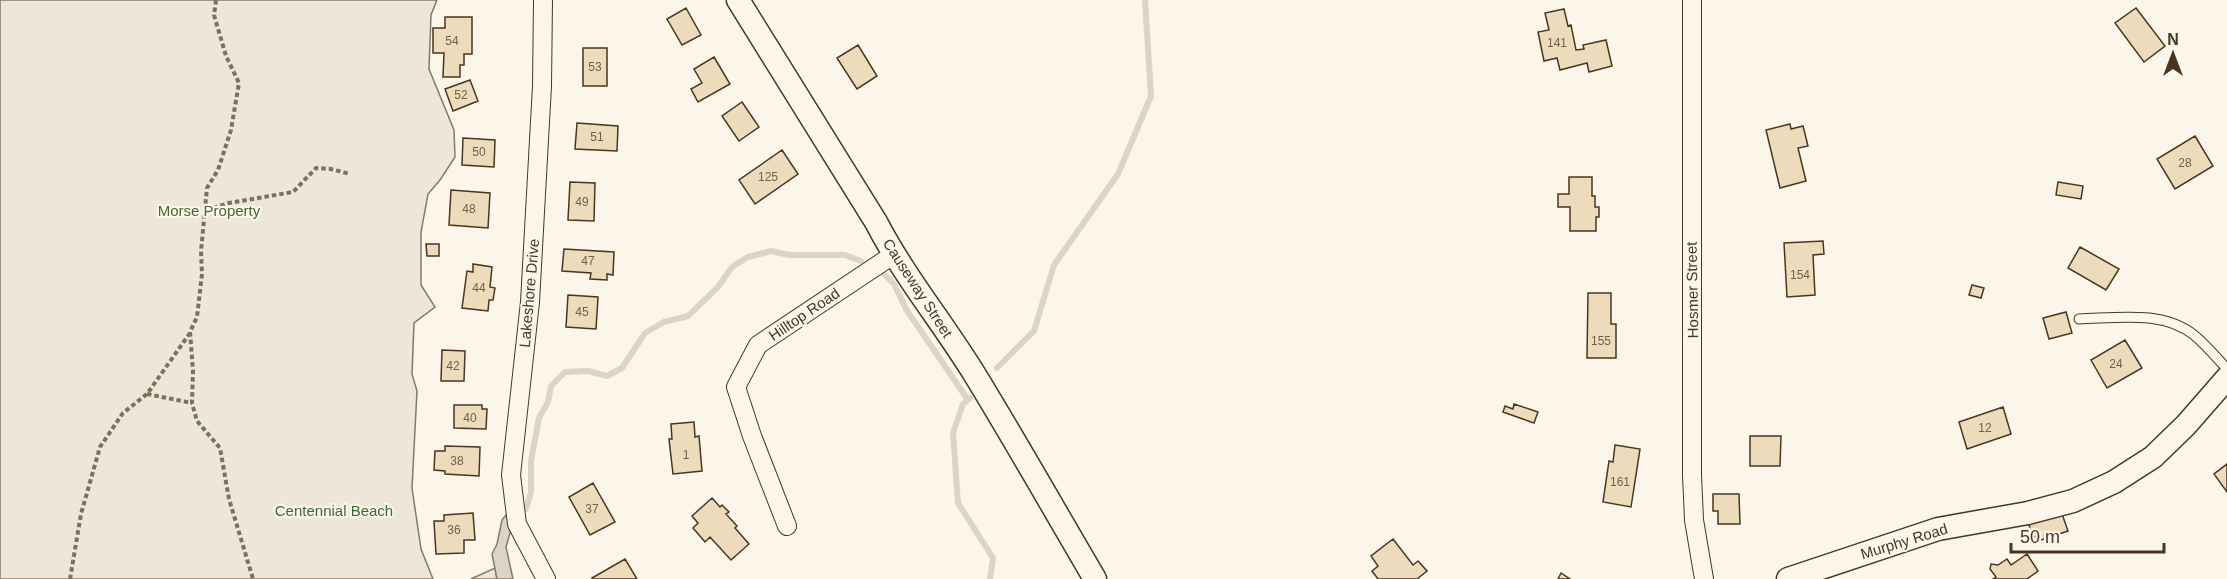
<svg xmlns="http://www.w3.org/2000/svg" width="2227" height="579" font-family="Helvetica,sans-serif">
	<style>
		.green { fill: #ede6d9; stroke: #887966; stroke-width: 1.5 }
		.water { fill: #dcd4c6; stroke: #887966; stroke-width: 1.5 }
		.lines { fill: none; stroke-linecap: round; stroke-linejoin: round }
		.stream { stroke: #dcd4c6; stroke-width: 6 }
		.building { fill: #ecdcbc; stroke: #4a3520; stroke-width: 1.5 }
		.service-casing { stroke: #4a3520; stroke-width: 11 }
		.minor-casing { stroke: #4a3520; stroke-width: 20 }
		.tertiary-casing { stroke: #4a3520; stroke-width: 25 }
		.path { stroke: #7f6f5c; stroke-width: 4; stroke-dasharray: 4.5 3; stroke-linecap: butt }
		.service { stroke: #fbf6e9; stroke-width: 9 }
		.minor { stroke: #fbf6e9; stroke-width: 18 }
		.tertiary { stroke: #fbf6e9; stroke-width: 22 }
		.labels { text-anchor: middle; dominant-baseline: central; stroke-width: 4.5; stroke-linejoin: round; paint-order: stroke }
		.number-label { font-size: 12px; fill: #725f47 }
		.park-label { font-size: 15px; fill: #436837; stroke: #fbf6e9 }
		.street-label { font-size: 15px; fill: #4a3520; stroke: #fbf6e9 }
	</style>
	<rect width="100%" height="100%" fill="#fbf6e9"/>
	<path class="green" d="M 0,0 L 437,0 L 431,15 L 429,69 L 454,130 L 455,157 L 440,180 L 428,194 L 421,232 L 421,285 L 435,307 L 414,323 L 412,374 L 417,391 L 412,488 L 421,549 L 433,579 L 0,579 Z
		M 495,568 L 497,579 L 471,579 Z"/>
	<path class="water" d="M 510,510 L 512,526 L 506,547 L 513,579 L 497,579 L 492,554 L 497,544 L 502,520 Z"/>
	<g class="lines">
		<path class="stream" d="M 884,274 L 894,284 L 906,309 L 968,400
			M 997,368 L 1034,331 L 1054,265 L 1118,174 L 1151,96 L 1145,0
			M 970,398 L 963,404 L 953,433 L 958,503 L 993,558 L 990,579
			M 526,509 L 531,492 L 531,461 L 539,418 L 548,402 L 551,386 L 565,372 L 588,371 L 607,376 L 622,368 L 645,333 L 664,322 L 688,316 L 718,287 L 732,267 L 748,257 L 771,251 L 789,255 L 845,255 L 861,261"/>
	</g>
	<path class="building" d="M 686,8 L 701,35 L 682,45 L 667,19 Z
		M 2136,8 L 2165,46 L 2144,62 L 2115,23 Z
		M 1564,9 L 1568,26 L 1571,25 L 1576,50 L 1584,49 L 1583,45 L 1606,40 L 1612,66 L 1589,72 L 1587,63 L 1560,70 L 1557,58 L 1544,61 L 1538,32 L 1549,30 L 1545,13 Z
		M 445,17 L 472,17 L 472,54 L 464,54 L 464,65 L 460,65 L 460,77 L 443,77 L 444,53 L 433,53 L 433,28 L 445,28 Z
		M 858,45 L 877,76 L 857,89 L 837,58 Z
		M 583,48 L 607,48 L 607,86 L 583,86 Z
		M 714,57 L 730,84 L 698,102 L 691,89 L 702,83 L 694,69 Z
		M 470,80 L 478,101 L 453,111 L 445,89 Z
		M 742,102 L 759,127 L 739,141 L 722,116 Z
		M 577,123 L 618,126 L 617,151 L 575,149 Z
		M 1790,124 L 1791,129 L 1803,126 L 1808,146 L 1798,148 L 1806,181 L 1780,188 L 1766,130 Z
		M 2195,136 L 2213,166 L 2175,189 L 2157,159 Z
		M 463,138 L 495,140 L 494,167 L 462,165 Z
		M 782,150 L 798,174 L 755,204 L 739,180 Z
		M 1569,177 L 1592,177 L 1592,196 L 1595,196 L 1595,207 L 1599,207 L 1599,217 L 1596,217 L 1596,231 L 1570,231 L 1570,207 L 1558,207 L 1558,194 L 1569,194 Z
		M 570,182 L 595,183 L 594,221 L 568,220 Z
		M 2058,182 L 2083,186 L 2081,199 L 2056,195 Z
		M 451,190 L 490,193 L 488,228 L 449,225 Z
		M 1823,241 L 1824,254 L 1813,255 L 1815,295 L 1787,297 L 1784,243 Z
		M 426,244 L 439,244 L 439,256 L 427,256 Z
		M 2080,247 L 2119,269 L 2106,290 L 2068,268 Z
		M 564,249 L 614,252 L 613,275 L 607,274 L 607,280 L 590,279 L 591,273 L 562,271 Z
		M 473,264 L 492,267 L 490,287 L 495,288 L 493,300 L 489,300 L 488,311 L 462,308 L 467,271 L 473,272 Z
		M 1972,285 L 1984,288 L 1981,298 L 1969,295 Z
		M 1588,293 L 1611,293 L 1611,324 L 1616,324 L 1616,358 L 1587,358 Z
		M 568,295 L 598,297 L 596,329 L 566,327 Z
		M 2066,312 L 2072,333 L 2049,339 L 2043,318 Z
		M 2125,340 L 2142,368 L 2107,388 L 2091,360 Z
		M 442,350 L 465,351 L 464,381 L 441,381 Z
		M 1514,404 L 1538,412 L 1534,423 L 1503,412 L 1505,406 L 1513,409 Z
		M 454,405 L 482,405 L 482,409 L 487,409 L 486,429 L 454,428 Z
		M 2003,407 L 2011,434 L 1967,449 L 1959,422 Z
		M 694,422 L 695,437 L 699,436 L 702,471 L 673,474 L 669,439 L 672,439 L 671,424 Z
		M 1750,436 L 1781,436 L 1780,466 L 1750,466 Z
		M 1615,445 L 1640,449 L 1631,507 L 1603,502 L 1609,461 L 1613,462 Z
		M 445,446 L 480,447 L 479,476 L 445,474 L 445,471 L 434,470 L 435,451 L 445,451 Z
		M 2227,464 L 2227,492 L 2214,474 Z
		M 593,483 L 615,522 L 590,535 L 569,497 Z
		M 1713,494 L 1739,494 L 1740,524 L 1718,524 L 1718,511 L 1713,511 Z
		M 712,498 L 720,507 L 722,505 L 729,512 L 726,514 L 737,526 L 735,528 L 749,544 L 731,560 L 710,537 L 705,542 L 693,528 L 698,523 L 692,516 Z
		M 2061,511 L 2068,531 L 2038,541 L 2037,536 L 2033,537 L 2028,522 Z
		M 473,513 L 475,540 L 464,540 L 464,553 L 436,554 L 434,521 L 444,521 L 444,515 Z
		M 1393,539 L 1413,565 L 1418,561 L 1427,571 L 1417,579 L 1378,579 L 1372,571 L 1378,566 L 1371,556 Z
		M 2027,554 L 2038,571 L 2027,579 L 1993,579 L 1996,577 L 1990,569 L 1991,564 L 1998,565 L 2007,559 L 2011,565 Z
		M 625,559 L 637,579 L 593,579 L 592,578 Z
		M 1561,573 L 1570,579 L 1558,579 Z"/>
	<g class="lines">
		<defs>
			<path id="service" d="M 2079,319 C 2117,318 2162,310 2194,335 C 2206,345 2217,358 2227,369"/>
			<path id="minor" d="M 543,0 L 542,86 L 530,302 L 511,475 L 517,524 L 546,579
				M 1692,0 L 1692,475 L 1694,520 L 1704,579
				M 787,526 L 752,436 L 736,387 L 758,345 L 893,255"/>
			<path id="tertiary" d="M 738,0 L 876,222 C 904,276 943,323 975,375 C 1016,442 1055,511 1095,579
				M 1788,579 L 1938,529 L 2028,513 L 2073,501 L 2114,482 L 2153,457 L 2186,425 L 2227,378"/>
		</defs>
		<use href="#service" class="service-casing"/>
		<use href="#minor" class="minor-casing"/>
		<use href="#tertiary" class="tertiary-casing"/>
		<path class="path" d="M 216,0 L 214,15 L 226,56 L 239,83 L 231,130 L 218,170 L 207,188 L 201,251 L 202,274 L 197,317 L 190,332 L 193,371 L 192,403 L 197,421 L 220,448 L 229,499 L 253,579
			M 206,210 L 229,203 L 293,192 L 316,168 L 331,169 L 350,174
			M 147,394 L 192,403
			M 70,579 L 81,514 L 100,447 L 123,413 L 147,394 L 190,333"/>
		<use href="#service" class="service"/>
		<use href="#minor" class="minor"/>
		<use href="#tertiary" class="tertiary"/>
	</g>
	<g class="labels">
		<g class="number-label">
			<text x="452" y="41">54</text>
			<text x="1557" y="43">141</text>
			<text x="595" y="67">53</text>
			<text x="461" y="95">52</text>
			<text x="597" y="137">51</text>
			<text x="479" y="152">50</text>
			<text x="2185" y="163">28</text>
			<text x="768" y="177">125</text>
			<text x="582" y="202">49</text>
			<text x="469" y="209">48</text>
			<text x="588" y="261">47</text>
			<text x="1800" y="275">154</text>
			<text x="479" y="288">44</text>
			<text x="582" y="312">45</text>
			<text x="1601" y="341">155</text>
			<text x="2116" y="364">24</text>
			<text x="453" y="366">42</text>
			<text x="470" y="418">40</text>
			<text x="1985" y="428">12</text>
			<text x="686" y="455">1</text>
			<text x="457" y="461">38</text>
			<text x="1620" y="482">161</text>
			<text x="592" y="509">37</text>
			<text x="454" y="530">36</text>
		</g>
		<g class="park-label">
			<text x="209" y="210">Morse Property</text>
			<text x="334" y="510">Centennial Beach</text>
		</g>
		<g class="street-label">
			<text transform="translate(918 288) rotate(57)">Causeway Street</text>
			<text transform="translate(1692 290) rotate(-91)">Hosmer Street</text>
			<text transform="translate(529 293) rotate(-85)">Lakeshore Drive</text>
			<text transform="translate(804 314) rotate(-34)">Hilltop Road</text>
			<text transform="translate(1904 541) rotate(-17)">Murphy Road</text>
		</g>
	</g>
	<g transform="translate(2173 54)" stroke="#fbf6e9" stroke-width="4.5" paint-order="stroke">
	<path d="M0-4.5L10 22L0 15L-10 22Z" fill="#4a3520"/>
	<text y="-9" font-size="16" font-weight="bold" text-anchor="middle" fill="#4a3520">N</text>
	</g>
	<path d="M2011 543v9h153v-9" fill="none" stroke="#4a3520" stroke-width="3"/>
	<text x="2020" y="543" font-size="18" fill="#4a3520" stroke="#fbf6e9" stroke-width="4.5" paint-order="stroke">50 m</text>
</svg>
